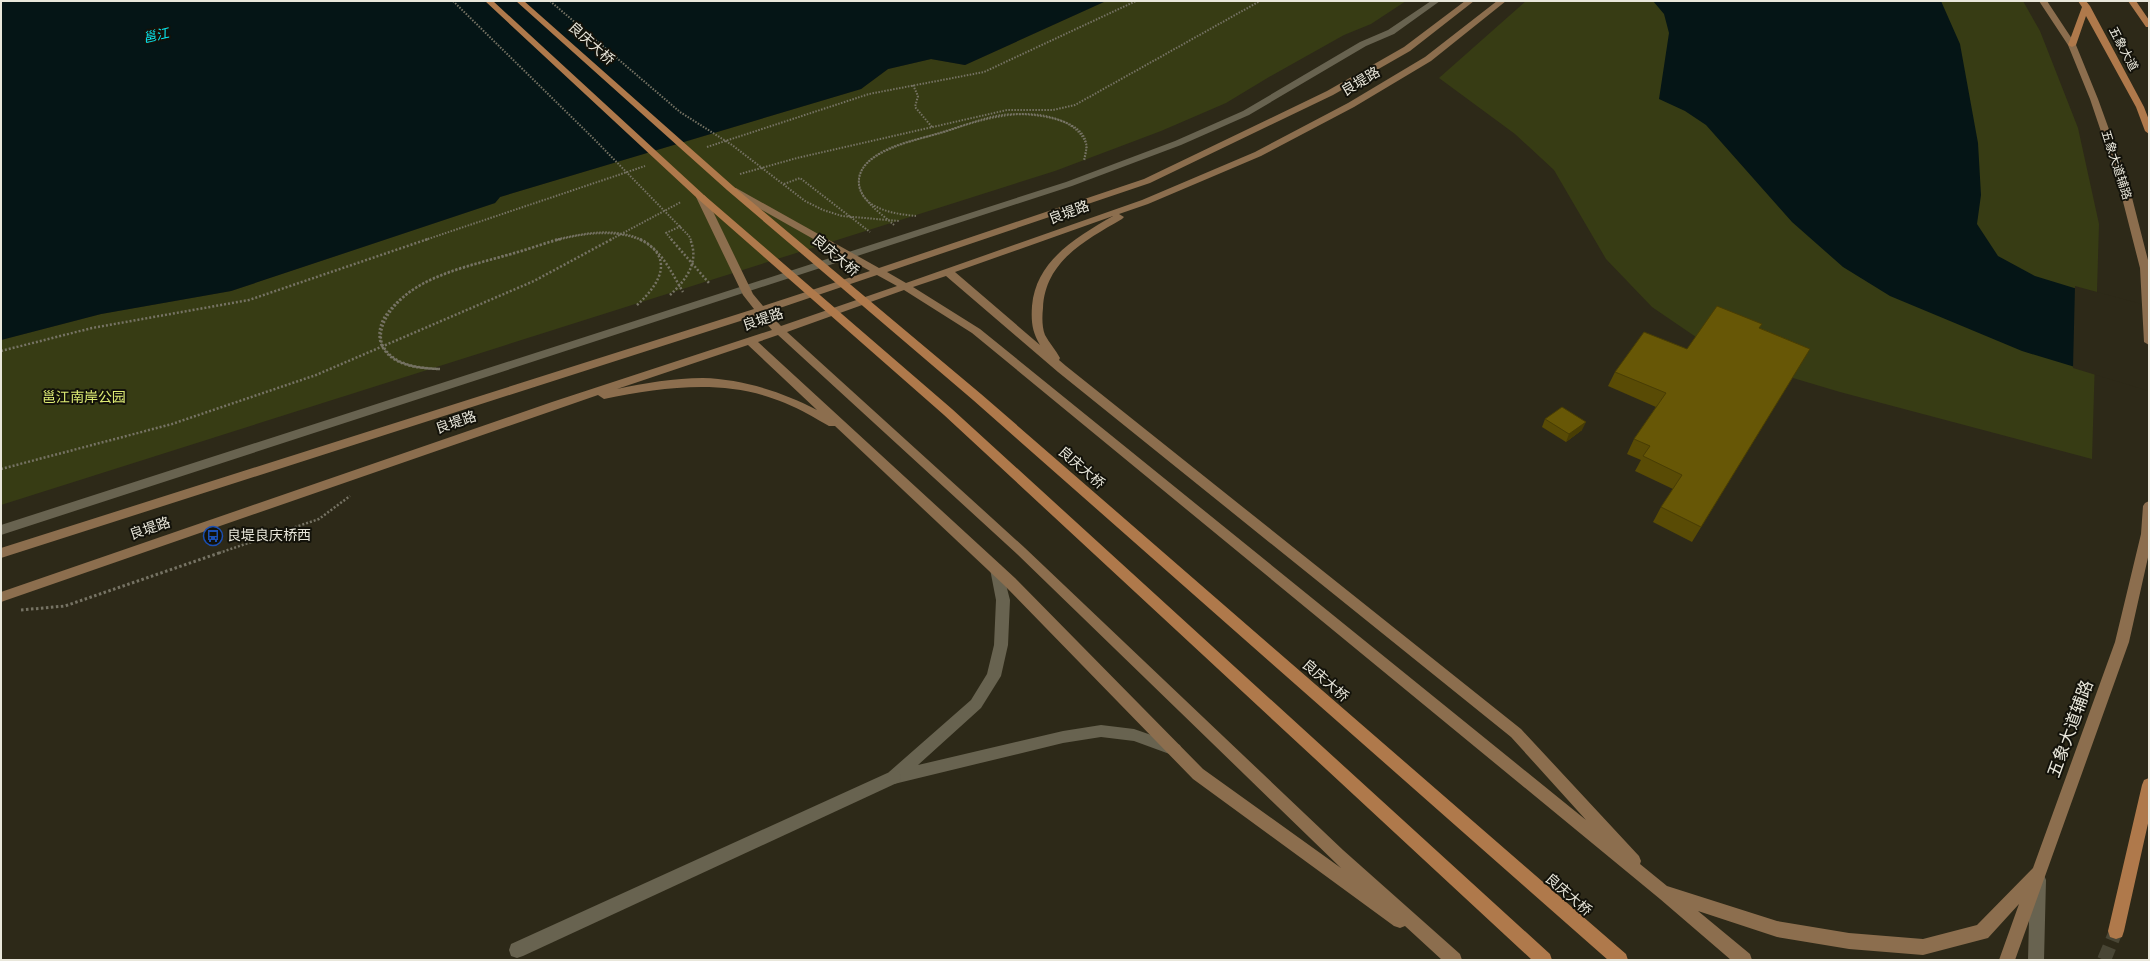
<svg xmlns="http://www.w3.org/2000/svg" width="2150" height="961" font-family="'Source Sans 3','Noto Sans SC',sans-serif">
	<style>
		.green { fill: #373c14 }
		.water { fill: #051516 }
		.pier { fill: #2d2918 }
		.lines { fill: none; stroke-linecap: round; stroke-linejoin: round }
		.primary-tunnel { stroke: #494635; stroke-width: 14; stroke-dasharray: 14 7; stroke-linecap: butt }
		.path-far2 { stroke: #767364; stroke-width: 2; stroke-dasharray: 1.5 1.5; stroke-linecap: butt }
		.path-far1 { stroke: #767364; stroke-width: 2.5; stroke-dasharray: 2 2; stroke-linecap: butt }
		.path { stroke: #767364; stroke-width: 3; stroke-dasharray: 2.5 2.5; stroke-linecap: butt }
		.lane { fill: #686350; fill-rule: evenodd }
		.street { fill: #686350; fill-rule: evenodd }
		.secondary { fill: #8c6e4e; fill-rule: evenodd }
		.primary { fill: #af794b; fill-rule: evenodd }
		.wall { fill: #594b05 }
		.shaded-wall { fill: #483d04 }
		.building { fill: #675706; stroke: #483d04 }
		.labels { text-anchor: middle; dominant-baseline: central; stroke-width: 4; stroke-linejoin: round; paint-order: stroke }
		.far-street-label { font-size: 12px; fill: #e9e7db; stroke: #13120a }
		.far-water-label { font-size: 13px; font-style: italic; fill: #08ecf5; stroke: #13120a }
		.street-label { font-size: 14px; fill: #e9e7db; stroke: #13120a }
		.park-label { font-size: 14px; fill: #ddeb74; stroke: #13120a }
		.poi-label { font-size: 14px; fill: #e9e7db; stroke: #13120a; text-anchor: start }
		.near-street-label { font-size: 17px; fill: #e9e7db; stroke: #13120a }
	</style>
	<rect width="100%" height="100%" fill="#2d2918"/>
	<path class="green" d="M 1106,1 L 1406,1 L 1371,24 L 1344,35 L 1269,77 L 1226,103 L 1161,131 L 1055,171 L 1,505 L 1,340 L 101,314 L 231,291 L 495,203 L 500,197 L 861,89 L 888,69 L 931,59 L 965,65 Z
		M 1526,1 L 2023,1 L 2040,31 L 2078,128 L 2099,224 L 2092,459 L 1840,392 L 1773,372 L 1715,350 L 1652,307 L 1606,259 L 1554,170 L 1515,134 L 1439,78 Z"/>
	<path class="water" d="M 1,1 L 1106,1 L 965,65 L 931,59 L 888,69 L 861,89 L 500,197 L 495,203 L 231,291 L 101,314 L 1,340 Z
		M 1653,1 L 1941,1 L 1960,44 L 1978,143 L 1981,195 L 1977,224 L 1998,256 L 2035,276 L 2097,295 L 2131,384 L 2022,351 L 1890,296 L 1843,267 L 1792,222 L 1706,125 L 1685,111 L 1659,99 L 1669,33 L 1664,14 Z"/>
	<path class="pier" d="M 2075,286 L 2149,306 L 2149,391 L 2073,368 Z"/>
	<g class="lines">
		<path class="primary-tunnel" d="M 2104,960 L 2116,931"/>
		<path class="path-far2" d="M 453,1 L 593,138 L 689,236 L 691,240
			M 550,1 L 680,112 L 732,145 L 805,201 L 823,210 L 842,216 L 899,221
			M 913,85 L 918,96 L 915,107 L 932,127
			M 707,147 L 869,94 L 984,72 L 1136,1
			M 740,174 L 797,158 L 1007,110 L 1053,110 L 1075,105 L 1260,1
			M 784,184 L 800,178 L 870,232
			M 916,216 C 896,214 863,210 859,185 C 858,176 862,167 869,161 C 887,145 913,141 936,134 C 976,122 1020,104 1062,121 C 1074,126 1083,134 1087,146 L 1084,160
			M 894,225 C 882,214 861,201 859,184 C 855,151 921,139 944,132 C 963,126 982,118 1002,115 C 1023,112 1073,116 1084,137 C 1088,145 1086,153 1084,161
			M 425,240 L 645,166
			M 555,240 C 583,233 615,227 642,240
			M 557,240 C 585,233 614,229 641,240
			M 610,240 L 681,202
			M 672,240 L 666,233 L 681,226"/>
		<path class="path-far1" d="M 640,239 C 662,250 671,272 683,292
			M 671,239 L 709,283
			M 670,295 C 686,280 700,262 690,239
			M 637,305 C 660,284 676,257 639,239
			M 1,351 L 92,328 L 249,300 L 428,239
			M 438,369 C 418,368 392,366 382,346 C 377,336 380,323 386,315 C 414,277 461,269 503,256 C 523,251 542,244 561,239
			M 440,369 C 420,368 394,366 383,346 C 379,338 381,328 385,320 C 409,275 471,266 515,253 C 530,249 544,243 559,239
			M 1,469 L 172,424 L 316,375 L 534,281 L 612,239
			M 219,553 L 319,519 L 350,496"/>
		<path class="path" d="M 21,610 L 65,606 L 222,552"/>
		<path class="lane" d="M 1431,1 L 1440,1 L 1394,34 L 1366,46 L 1249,115 L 1181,145 L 1072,186 L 1,535 L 1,525 L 1066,182 L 1175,141 L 1243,111 L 1360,42 L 1388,30 Z
			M 996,564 L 1001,565 L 1002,569 L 1010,600 L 1008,645 L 1001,676 L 981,708 L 918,765 L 1063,731 L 1101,725 L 1134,729 L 1180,745 L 1182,750 L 1180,755 L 1175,756 L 1134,741 L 1101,737 L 1063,743 L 894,784 L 889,782 L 887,777 L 889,772 L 971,700 L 987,674 L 994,645 L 996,600 L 990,569 L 991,565 Z
			M 2038,872 L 2044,875 L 2046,880 L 2044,960 L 2028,960 L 2030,880 L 2032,875 Z"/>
		<path class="street" d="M 894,770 L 899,772 L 901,777 L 899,782 L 523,956 L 517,958 L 511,956 L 509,950 L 511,944 Z"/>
		<path class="secondary" d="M 1465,1 L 1474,1 L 1410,51 L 1333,95 L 1150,183 L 887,272 L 906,283 L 1142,200 L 1255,152 L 1348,103 L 1425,57 L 1497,1 L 1506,1 L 1431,61 L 1354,107 L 1261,156 L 1148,204 L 1119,214 L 1124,217 L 1122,219 C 1086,240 1045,261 1043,308 C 1042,317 1042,327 1045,335 C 1049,343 1056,350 1060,358 L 1059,360 L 1066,366 L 1521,729 L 1639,856 L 1641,861 L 1640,864 L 1667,886 L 1777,921 L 1849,933 L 1923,939 L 1977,925 L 2033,868 L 2115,642 L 2141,534 L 2143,506 L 2145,503 L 2149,501 L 2149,553 L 2129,642 L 2015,960 L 1999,960 L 2019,904 L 1988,938 L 1923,955 L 1849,949 L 1777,937 L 1698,911 L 1750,954 L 1752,960 L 1731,960 L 1660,899 L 972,333 L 904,290 L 787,332 L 1025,548 L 1343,850 L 1460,954 L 1462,960 L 1442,960 L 1405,926 L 1400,928 L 1394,926 L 1193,779 L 1005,586 L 835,426 L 829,426 C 815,418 800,409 785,403 C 726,378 665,387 604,399 L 598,395 L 1,602 L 1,592 L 552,402 L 772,330 L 759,315 L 1,558 L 1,548 L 754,309 L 743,295 L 696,197 L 698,195 L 704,195 L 706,197 L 753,294 L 763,306 L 870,271 L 730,192 L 730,188 L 736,188 L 879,268 L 1144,179 L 1327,91 L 1404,47 ZM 1113,216 C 1077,237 1036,260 1032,306 C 1031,321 1032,332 1040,345 L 955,272 ZM 877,275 L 897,286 L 781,326 L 768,312 ZM 946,276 L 1058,372 L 1511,737 L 1586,820 L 980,329 L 913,287 ZM 778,335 L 1017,554 L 1341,868 L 1203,769 L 1015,578 L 758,342 ZM 748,345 L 817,410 C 783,392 742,379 703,378 C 674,378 645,383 617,389 Z
			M 2039,1 L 2047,1 L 2076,45 L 2098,99 L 2128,182 L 2149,264 L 2149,345 L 2144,342 L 2140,268 L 2118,182 L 2090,99 L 2068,45 Z"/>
		<path class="primary" d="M 485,1 L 493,1 L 704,195 L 952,409 L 1550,954 L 1552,960 L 1532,960 L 944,415 L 698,199 Z
			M 516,1 L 524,1 L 733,186 L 981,394 L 1626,954 L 1628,960 L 1608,960 L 973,400 L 727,190 Z
			M 2078,1 L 2086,1 L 2090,6 L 2144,107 L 2149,120 L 2149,134 L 2145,131 L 2136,107 L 2086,16 L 2076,45 L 2072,47 L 2068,45 L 2082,7 Z
			M 2128,1 L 2136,1 L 2149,20 L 2149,27 L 2146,27 Z
			M 2149,778 L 2149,819 L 2124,931 L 2122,937 L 2116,939 L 2110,937 L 2108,931 L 2142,785 L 2144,780 Z"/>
	</g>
	<path class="wall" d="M 1760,328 L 1810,349 L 1692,542 L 1653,522 L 1661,507 L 1673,489 L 1635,471 L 1641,460 L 1627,454 L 1634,439 L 1656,407 L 1608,386 L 1615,372 L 1687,349 Z
		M 1545,419 L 1582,430 L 1566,442 L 1542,427 Z"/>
	<path class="shaded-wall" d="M 1586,422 L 1582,430 L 1566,442 L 1569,434 Z"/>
	<path class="building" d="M 1717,306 L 1762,324 L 1759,328 L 1810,349 L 1701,527 L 1661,507 L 1682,475 L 1643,456 L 1650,446 L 1634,439 L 1666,393 L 1615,372 L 1644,332 L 1687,349 Z
		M 1562,407 L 1586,422 L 1569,434 L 1545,419 Z"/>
	<defs>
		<symbol id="bus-ring" viewBox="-11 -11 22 22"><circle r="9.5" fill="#13120a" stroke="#1a4fb4" stroke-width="1.5"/><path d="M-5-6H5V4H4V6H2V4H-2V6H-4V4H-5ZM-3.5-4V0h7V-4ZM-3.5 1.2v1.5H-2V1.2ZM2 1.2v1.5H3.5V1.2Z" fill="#1a4fb4"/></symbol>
	</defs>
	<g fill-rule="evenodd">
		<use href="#bus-ring" x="202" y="525" width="22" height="22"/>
	</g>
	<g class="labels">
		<g class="far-street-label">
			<text transform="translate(2123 49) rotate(62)">五象大道</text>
			<text transform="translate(2116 165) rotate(72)">五象大道辅路</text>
		</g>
		<g class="far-water-label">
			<text transform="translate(156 36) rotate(-13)">邕江</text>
		</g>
		<g class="street-label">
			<text transform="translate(591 44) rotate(42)">良庆大桥</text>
			<text transform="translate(1361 82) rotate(-31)">良堤路</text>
			<text transform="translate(1069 213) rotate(-20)">良堤路</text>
			<text transform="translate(835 256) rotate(40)">良庆大桥</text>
			<text transform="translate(763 320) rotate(-19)">良堤路</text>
			<text transform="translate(456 423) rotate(-19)">良堤路</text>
			<text transform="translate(1081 468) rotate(41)">良庆大桥</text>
			<text transform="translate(150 529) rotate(-19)">良堤路</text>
			<text transform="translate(1325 681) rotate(41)">良庆大桥</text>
			<text transform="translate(1568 895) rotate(41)">良庆大桥</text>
		</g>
		<g class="park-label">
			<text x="84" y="398">邕江南岸公园</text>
		</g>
		<g class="poi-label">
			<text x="227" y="536">良堤良庆桥西</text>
		</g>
		<g class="near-street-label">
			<text transform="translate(2071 729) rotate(-70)">五象大道辅路</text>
		</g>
	</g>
	<rect width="2150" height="961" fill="none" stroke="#e9e7db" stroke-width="4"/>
</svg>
